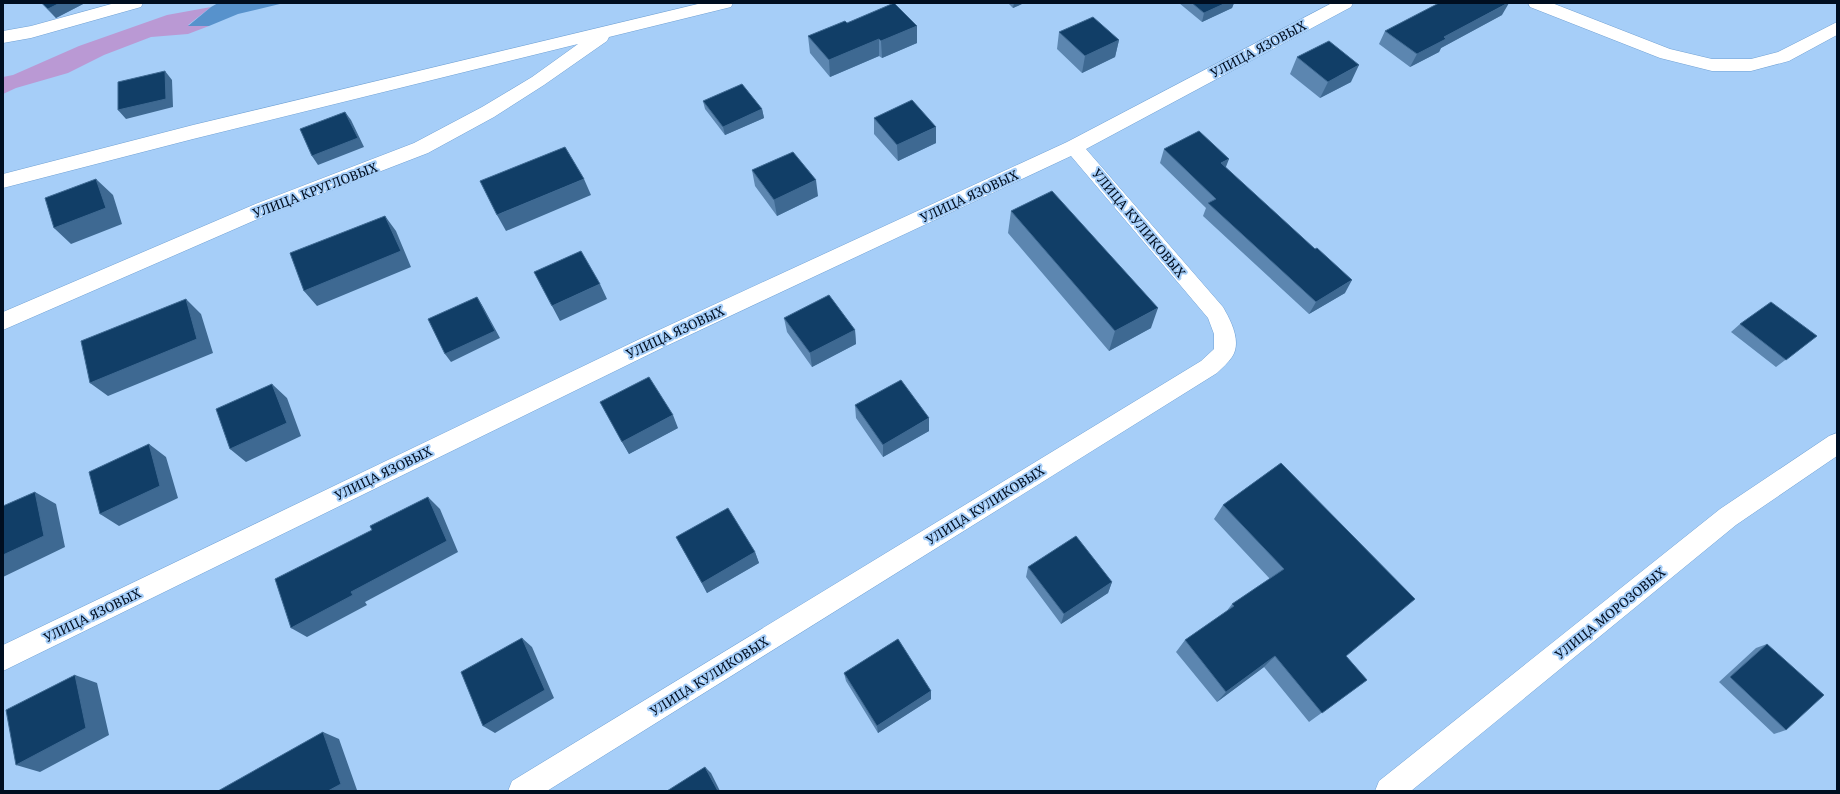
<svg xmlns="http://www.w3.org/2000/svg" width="1840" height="794" font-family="'Noto Serif',serif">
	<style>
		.green { fill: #ba99d4 }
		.water { fill: #5792cc }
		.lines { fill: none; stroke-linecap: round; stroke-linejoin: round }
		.minor-casing { stroke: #70a1d4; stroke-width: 1 }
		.minor { fill: #fff; fill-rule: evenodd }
		.wall { fill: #5c86b0 }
		.shaded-wall { fill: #3e6992 }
		.building { fill: #113e67; stroke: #3e6992 }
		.labels { text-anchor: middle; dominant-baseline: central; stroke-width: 4; stroke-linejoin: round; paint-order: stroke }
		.street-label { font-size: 13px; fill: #000e20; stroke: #a6cef8 }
	</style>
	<rect width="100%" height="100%" fill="#a6cef8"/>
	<path class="green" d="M 211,7 L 188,25 L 209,26 L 188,34 L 151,37 L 104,55 L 68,73 L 16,88 L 3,94 L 3,77 L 13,75 L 79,46 L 167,15 Z"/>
	<path class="water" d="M 218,3 L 284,3 L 238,14 L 209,26 L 188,26 L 211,7 Z"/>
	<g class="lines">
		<defs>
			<path id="minor" d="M 115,3 L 143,3 L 141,7 L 31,38 L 3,43 L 3,31 L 31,26 Z
				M 702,3 L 733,3 L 731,7 L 609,37 L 607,41 L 544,85 L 494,117 L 428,153 L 267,215 L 3,330 L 3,312 L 253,205 L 414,143 L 482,107 L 532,77 L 578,44 L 193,139 L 3,188 L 3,174 L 193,125 Z
				M 1332,3 L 1353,3 L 1351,7 L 1086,149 L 1223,307 C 1231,321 1242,342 1232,357 C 1228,363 1222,368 1217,373 L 547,791 L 508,791 L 512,781 L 1201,361 L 1214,349 L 1214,334 L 1208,318 L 1071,156 L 662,348 L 3,671 L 3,645 L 646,336 L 1067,142 Z
				M 1528,3 L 1552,3 L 1670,49 L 1712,59 L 1751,59 L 1778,52 L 1837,22 L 1837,35 L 1789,61 L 1751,71 L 1712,71 L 1660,58 L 1530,7 Z
				M 1837,433 L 1837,456 L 1736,525 L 1411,791 L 1375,791 L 1379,781 L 1720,509 L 1829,436 Z"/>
		</defs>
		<use href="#minor" class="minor-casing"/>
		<use href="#minor" class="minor"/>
	</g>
	<path class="wall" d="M 41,3 L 85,3 L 56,18 Z
		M 1008,3 L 1024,3 L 1013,8 Z
		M 1179,3 L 1234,3 L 1232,8 L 1202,22 Z
		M 1502,15 L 1441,48 L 1439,52 L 1410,67 L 1379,44 L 1385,31 Z
		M 847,23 L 917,26 L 917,43 L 882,58 L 879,56 L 830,77 L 810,53 L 808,36 Z
		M 1059,32 L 1119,40 L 1115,57 L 1082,73 L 1057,49 Z
		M 1297,57 L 1351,82 L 1320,98 L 1290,74 Z
		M 703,101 L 762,109 L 764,118 L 725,135 L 705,109 Z
		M 874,118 L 936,143 L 898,161 L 874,134 Z
		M 1164,149 L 1226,168 L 1345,293 L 1309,314 L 1203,216 L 1206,208 L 1160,163 Z
		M 752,170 L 818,196 L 777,216 L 755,186 Z
		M 1011,211 L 1151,328 L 1109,351 L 1008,233 Z
		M 784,318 L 855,330 L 856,344 L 812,367 L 787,332 Z
		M 1740,324 L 1817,336 L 1776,367 L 1731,332 Z
		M 600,402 L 678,428 L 629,454 Z
		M 855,405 L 929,431 L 883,457 L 856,418 Z
		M 1281,463 L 1346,656 L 1367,680 L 1309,722 L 1264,667 L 1217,702 L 1176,652 L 1185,640 L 1226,612 L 1232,604 L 1270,579 L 1214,519 L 1223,505 Z
		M 676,537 L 755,552 L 759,563 L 707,593 Z
		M 1028,567 L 1112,582 L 1108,593 L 1061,624 L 1026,577 Z
		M 1767,644 L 1786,730 L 1774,734 L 1719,682 L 1756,648 Z
		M 844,673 L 931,691 L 931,699 L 878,733 L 846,681 Z"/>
	<path class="shaded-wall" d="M 60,3 L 85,3 L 56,18 L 48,9 Z
		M 1014,3 L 1024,3 L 1013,8 Z
		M 1226,3 L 1234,3 L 1232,8 L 1202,22 L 1204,13 Z
		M 1508,3 L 1509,3 L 1502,15 L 1441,48 L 1439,52 L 1410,67 L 1417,54 L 1444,37 Z
		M 917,26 L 917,43 L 882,58 L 881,41 Z
		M 879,39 L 879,56 L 830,77 L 829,60 Z
		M 1119,40 L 1115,57 L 1082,73 L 1085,56 Z
		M 1359,65 L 1351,82 L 1320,98 L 1328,82 Z
		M 165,71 L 172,80 L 173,107 L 126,119 L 118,110 Z
		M 762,109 L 764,118 L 725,135 L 723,127 Z
		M 345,112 L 351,120 L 364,147 L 318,165 L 312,156 Z
		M 936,127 L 936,143 L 898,161 L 897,145 Z
		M 1229,159 L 1224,172 L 1221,163 Z
		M 96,179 L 113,195 L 122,224 L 71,244 L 54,228 Z
		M 584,179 L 591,195 L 506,231 L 497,215 Z
		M 816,180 L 818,196 L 777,216 L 774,200 Z
		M 385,216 L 396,231 L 411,267 L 317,306 L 304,291 Z
		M 1352,280 L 1345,293 L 1309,314 L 1316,302 Z
		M 600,284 L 607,299 L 560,321 L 552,306 Z
		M 477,297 L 482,305 L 500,338 L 451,362 L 445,354 Z
		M 186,299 L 201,314 L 213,353 L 108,396 L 90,383 Z
		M 1158,308 L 1151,328 L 1109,351 L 1115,331 Z
		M 855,330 L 856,344 L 812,367 L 810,353 Z
		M 272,384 L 287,398 L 301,436 L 246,462 L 230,449 Z
		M 673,415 L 678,428 L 629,454 L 622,442 Z
		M 929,418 L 929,431 L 883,457 L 883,445 Z
		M 149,444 L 166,457 L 178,498 L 119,526 L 100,514 Z
		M 35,492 L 56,504 L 65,547 L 3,577 L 3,555 Z
		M 428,497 L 440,509 L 458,552 L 365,602 L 367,605 L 307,637 L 291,628 L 351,592 Z
		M 755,552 L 759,563 L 707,593 L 702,583 Z
		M 1112,582 L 1108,593 L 1061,624 L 1064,614 Z
		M 522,638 L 532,647 L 554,698 L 495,733 L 483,726 Z
		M 1275,656 L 1264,667 L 1217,702 L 1226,692 Z
		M 75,675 L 97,683 L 109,735 L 40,772 L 16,765 Z
		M 931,691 L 931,699 L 878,733 L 877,726 Z
		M 323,732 L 339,739 L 357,790 L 354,791 L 328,791 Z
		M 705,767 L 711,773 L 720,791 L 718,791 Z"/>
	<path class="building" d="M 42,3 L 60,3 L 48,9 Z
		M 894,3 L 917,26 L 881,41 L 879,39 L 829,60 L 808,36 L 845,21 L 847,23 Z
		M 1192,3 L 1226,3 L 1204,13 Z
		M 1439,3 L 1508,3 L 1444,37 L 1446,39 L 1417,54 L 1385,31 Z
		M 1093,17 L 1119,40 L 1085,56 L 1059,32 Z
		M 1329,41 L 1359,65 L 1328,82 L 1297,57 Z
		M 165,71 L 166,99 L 118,110 L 118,82 Z
		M 742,84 L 762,109 L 723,127 L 703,101 Z
		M 912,100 L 936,127 L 897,145 L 874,118 Z
		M 345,112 L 358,138 L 312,156 L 300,129 Z
		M 1199,131 L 1229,159 L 1221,163 L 1315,249 L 1317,248 L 1352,280 L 1316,302 L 1208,203 L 1216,199 L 1164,149 Z
		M 565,147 L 584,179 L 497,215 L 480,181 Z
		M 793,152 L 816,180 L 774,200 L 752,170 Z
		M 96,179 L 106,208 L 54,228 L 45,198 Z
		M 1052,191 L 1158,308 L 1115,331 L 1011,211 Z
		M 385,216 L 401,251 L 304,291 L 290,253 Z
		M 581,251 L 600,284 L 552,306 L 534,272 Z
		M 829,295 L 855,330 L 810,353 L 784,318 Z
		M 477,297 L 495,331 L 445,354 L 428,319 Z
		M 186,299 L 197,339 L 90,383 L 81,341 Z
		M 1771,302 L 1817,336 L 1786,360 L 1740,324 Z
		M 649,377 L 673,415 L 622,442 L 600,402 Z
		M 901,380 L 929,418 L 883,445 L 855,405 Z
		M 272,384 L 287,423 L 230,449 L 216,409 Z
		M 149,444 L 160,486 L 100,514 L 89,472 Z
		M 1281,463 L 1415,599 L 1346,656 L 1367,680 L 1322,713 L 1275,656 L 1226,692 L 1185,640 L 1234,606 L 1232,604 L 1284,569 L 1223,505 Z
		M 35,492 L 44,536 L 3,555 L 3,506 Z
		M 428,497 L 447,541 L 351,592 L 353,595 L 291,628 L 275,579 L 372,530 L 370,526 Z
		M 728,508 L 755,552 L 702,583 L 676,537 Z
		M 1076,536 L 1112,582 L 1064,614 L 1028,567 Z
		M 522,638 L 545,690 L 483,726 L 461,672 Z
		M 898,639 L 931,691 L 877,726 L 844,673 Z
		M 1767,644 L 1824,695 L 1786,730 L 1730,677 Z
		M 75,675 L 86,728 L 16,765 L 6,710 Z
		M 323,732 L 341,784 L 328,791 L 218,791 Z
		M 705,767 L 718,791 L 667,791 Z"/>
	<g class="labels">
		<g class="street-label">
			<text transform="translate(1258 49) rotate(-28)">УЛИЦА ЯЗОВЫХ</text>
			<text transform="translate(315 190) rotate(-21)">УЛИЦА КРУГЛОВЫХ</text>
			<text transform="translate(969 196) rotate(-25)">УЛИЦА ЯЗОВЫХ</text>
			<text transform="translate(1139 223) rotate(50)">УЛИЦА КУЛИКОВЫХ</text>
			<text transform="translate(675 332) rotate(-25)">УЛИЦА ЯЗОВЫХ</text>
			<text transform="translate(383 473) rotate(-26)">УЛИЦА ЯЗОВЫХ</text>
			<text transform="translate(985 505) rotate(-32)">УЛИЦА КУЛИКОВЫХ</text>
			<text transform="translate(1610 613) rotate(-39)">УЛИЦА МОРОЗОВЫХ</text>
			<text transform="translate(92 615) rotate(-26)">УЛИЦА ЯЗОВЫХ</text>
			<text transform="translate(709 676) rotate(-32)">УЛИЦА КУЛИКОВЫХ</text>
		</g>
	</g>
	<rect width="1840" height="794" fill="none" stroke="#000e20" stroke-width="8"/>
</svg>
